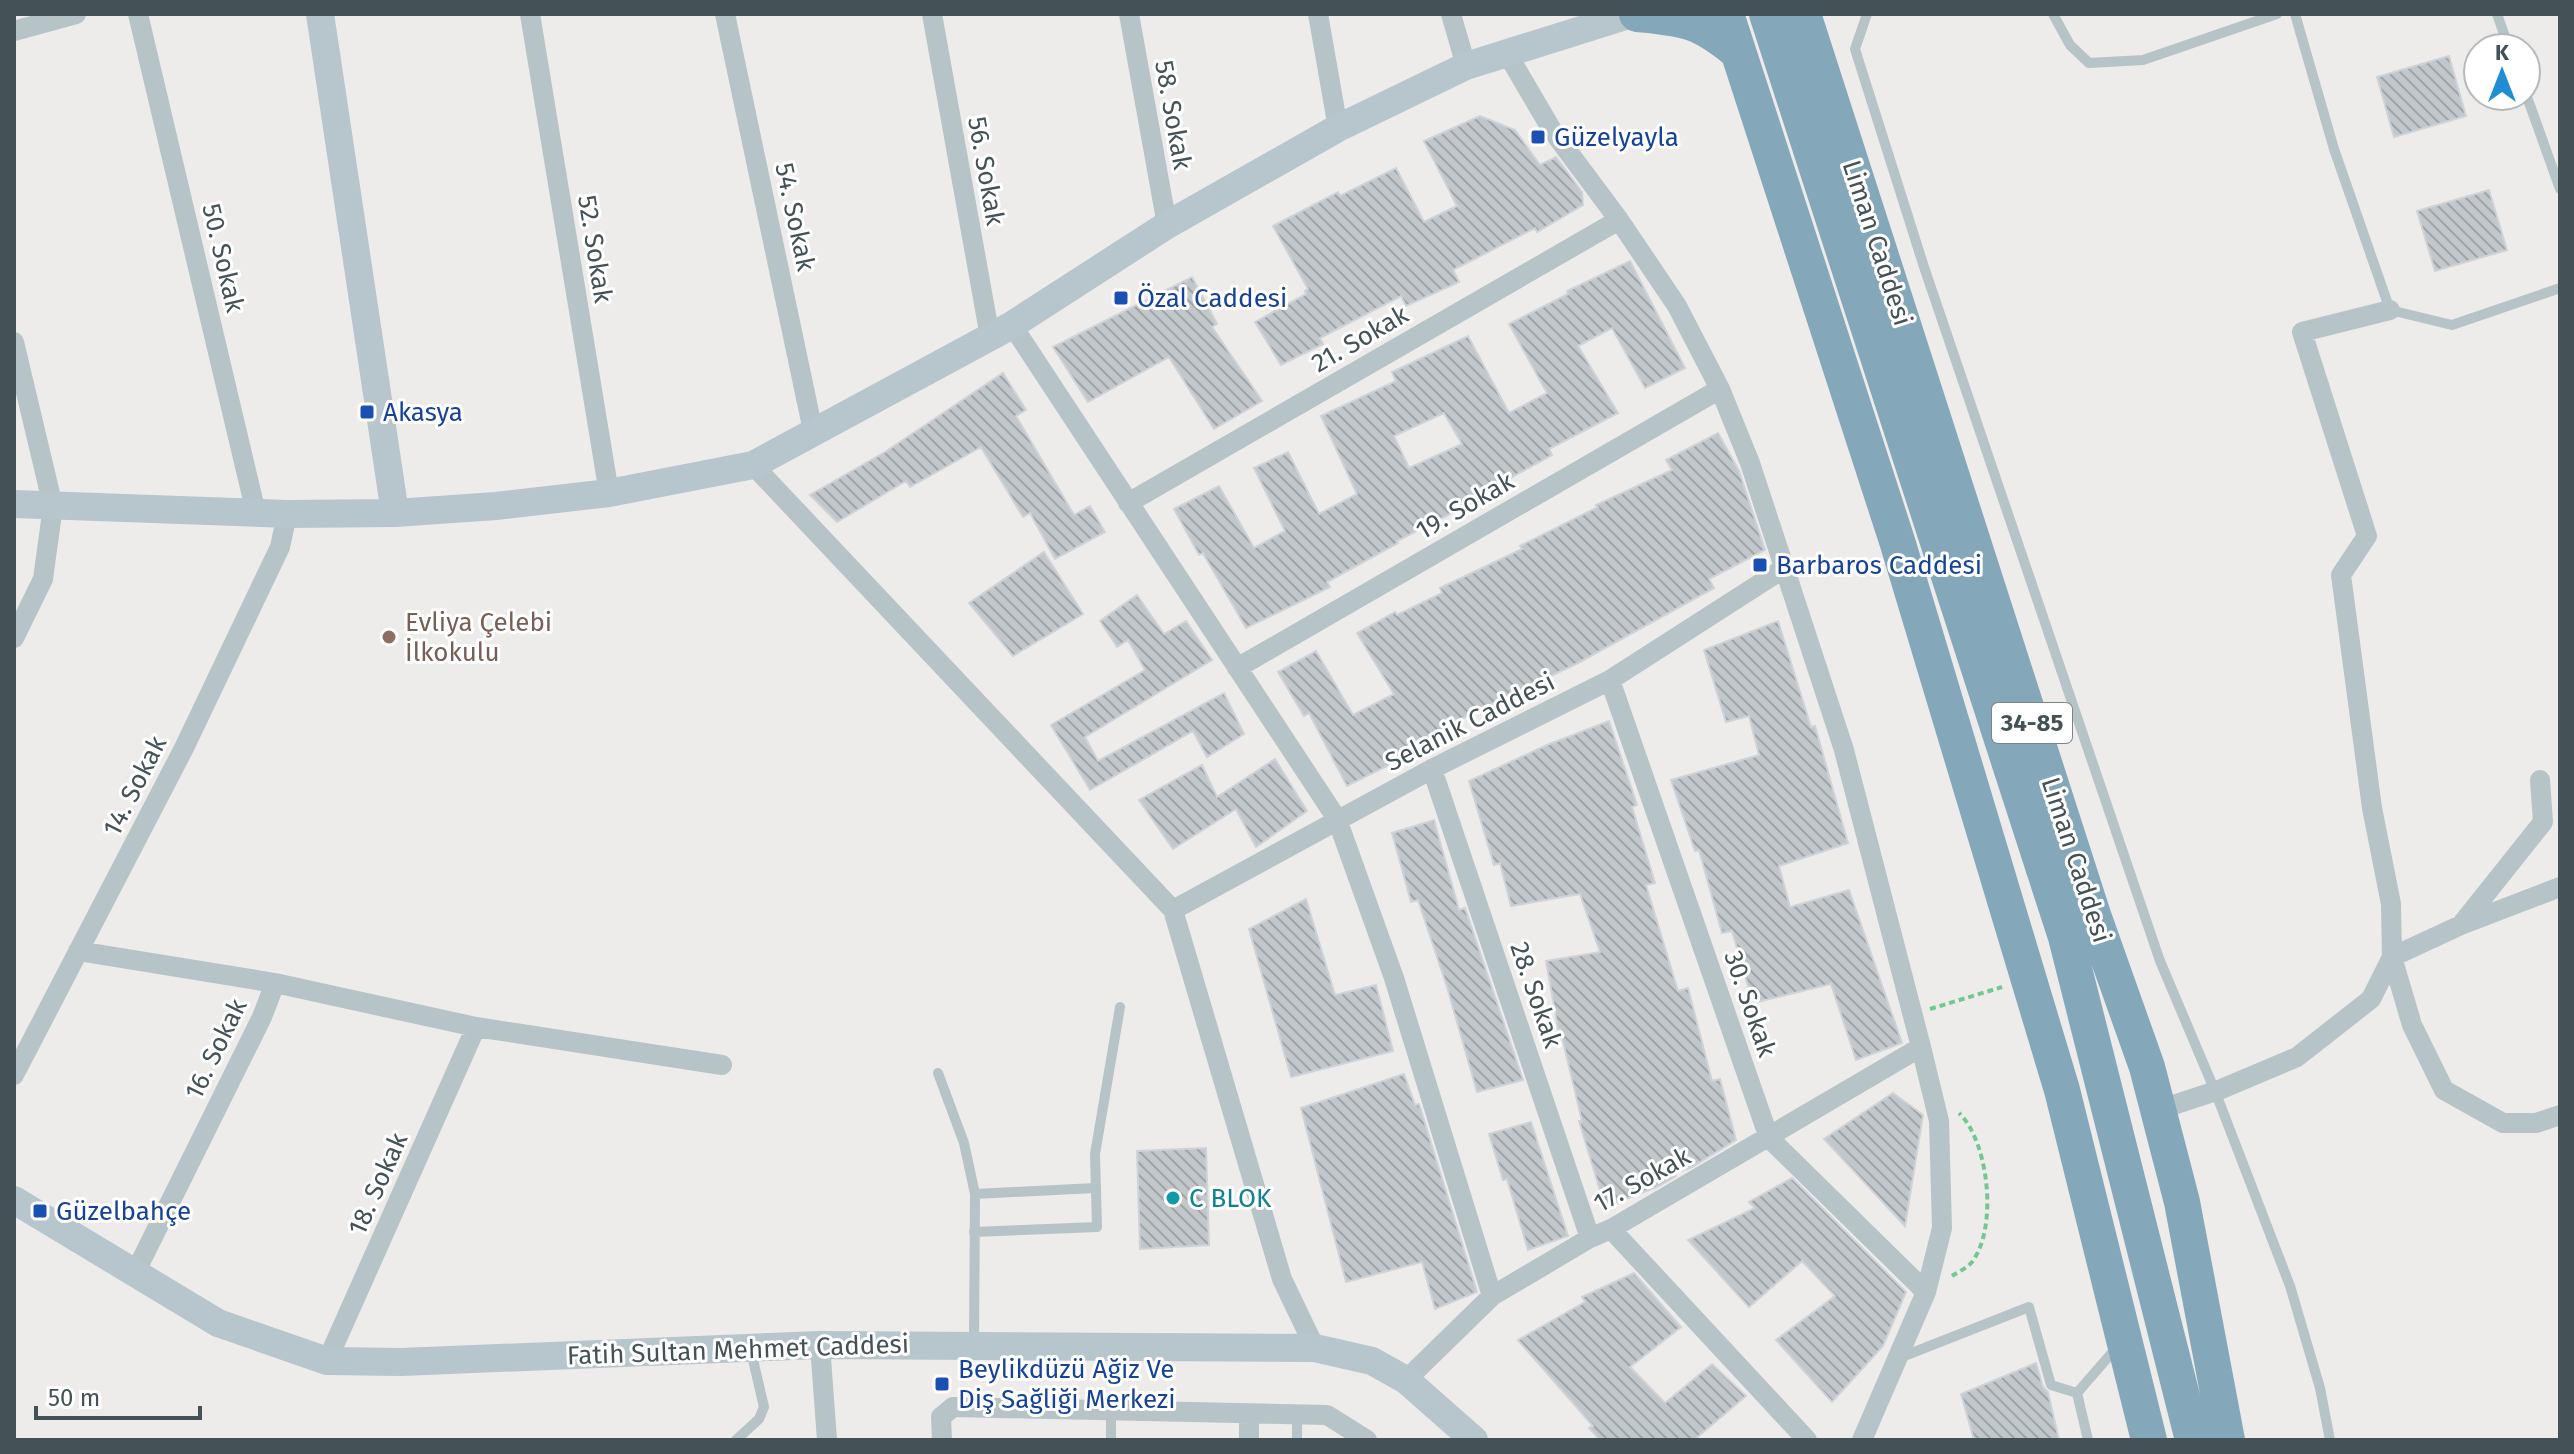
<svg xmlns="http://www.w3.org/2000/svg" width="2574" height="1454" font-family="'Fira Sans',sans-serif">
	<style>
		.building { fill: url(#building-back-hatch); stroke: #cfd3d7; stroke-width: 2; fill-rule: evenodd }
		.lines { fill: none; stroke-linecap: round; stroke-linejoin: round }
		.path { stroke: #73c88f; stroke-width: 4; stroke-dasharray: 6 4; stroke-linecap: butt }
		.lane { stroke: #b6c3c7; stroke-width: 10 }
		.street { stroke: #b6c3c7; stroke-width: 20 }
		.secondary { stroke: #b7c5cc; stroke-width: 28 }
		.highway { stroke: #84a7b9; stroke-width: 36 }
		.transit-dot { fill: #1a4fb4; stroke: #fff; stroke-width: 3 }
		.education-dot { fill: #8d6e63; stroke: #fff; stroke-width: 3 }
		.culture-dot { fill: #0f9aa8; stroke: #fff; stroke-width: 3 }
		.labels { text-anchor: middle; dominant-baseline: central; stroke-width: 6; stroke-linejoin: round; paint-order: stroke }
		.shield { fill: #fff; stroke: #7c8689; stroke-width: 2 }
		.shield-label { font-size: 24px; font-weight: bold; fill: #445257 }
		.street-label { font-size: 26px; fill: #445257; stroke: #fff }
		.transit-label { font-size: 26px; fill: #164399; stroke: #fff; text-anchor: start }
		.education-label { font-size: 26px; fill: #785e54; stroke: #fff; text-anchor: start }
		.culture-label { font-size: 26px; fill: #0d838f; stroke: #fff; text-anchor: start }
	</style>
	<defs>
		<pattern id="building-back-hatch" width="6" height="6" patternUnits="userSpaceOnUse" patternTransform="scale(2)"><rect width="6" height="6" fill="#c2c7cb"/><path d="M-1 5l2 2M0 0l6 6M5-1l2 2" fill="none" stroke="#9fa4a8"/></pattern>
	</defs>
	<rect width="100%" height="100%" fill="#eeebeb"/>
	<path class="building" d="M 2449,56 L 2466,116 L 2394,137 L 2377,77 Z
		M 1480,116 L 1515,130 L 1540,165 L 1556,157 L 1582,192 L 1583,205 L 1537,232 L 1535,228 L 1453,270 L 1459,282 L 1406,306 L 1401,296 L 1320,338 L 1323,344 L 1281,365 L 1255,322 L 1306,294 L 1305,291 L 1308,289 L 1273,226 L 1338,192 L 1340,196 L 1396,168 L 1424,222 L 1457,206 L 1424,141 Z
		M 2489,190 L 2507,250 L 2435,271 L 2417,211 Z
		M 1630,261 L 1685,368 L 1645,388 L 1612,328 L 1578,346 L 1618,413 L 1549,449 L 1552,455 L 1483,493 L 1485,496 L 1397,541 L 1398,543 L 1327,582 L 1330,587 L 1246,628 L 1203,553 L 1199,555 L 1174,509 L 1219,486 L 1254,548 L 1285,531 L 1254,468 L 1288,452 L 1319,514 L 1357,494 L 1321,416 L 1396,381 L 1392,372 L 1468,336 L 1509,413 L 1547,393 L 1509,324 L 1568,294 L 1567,291 ZM 1444,413 L 1462,444 L 1409,468 L 1394,436 Z
		M 1192,277 L 1217,324 L 1212,327 L 1262,401 L 1214,429 L 1169,357 L 1088,402 L 1053,347 Z
		M 1003,373 L 1026,410 L 1016,416 L 1074,515 L 1090,506 L 1105,532 L 1055,559 L 1030,513 L 1023,517 L 981,447 L 910,487 L 906,481 L 837,522 L 810,495 L 885,452 Z
		M 1718,433 L 1739,471 L 1765,550 L 1709,579 L 1714,588 L 1578,663 L 1457,721 L 1458,723 L 1416,745 L 1419,750 L 1347,786 L 1309,713 L 1304,716 L 1278,672 L 1316,651 L 1353,715 L 1394,694 L 1357,633 L 1395,612 L 1397,615 L 1442,593 L 1440,588 L 1522,549 L 1520,546 L 1598,507 L 1596,505 L 1672,470 L 1666,460 Z
		M 1044,552 L 1083,614 L 1013,656 L 969,603 Z
		M 1137,595 L 1164,634 L 1186,621 L 1212,660 L 1085,737 L 1098,761 L 1224,693 L 1244,734 L 1207,757 L 1193,731 L 1090,790 L 1051,725 L 1145,670 L 1128,640 L 1117,647 L 1100,621 Z
		M 1778,621 L 1811,727 L 1815,726 L 1848,843 L 1779,866 L 1790,907 L 1849,890 L 1902,1043 L 1856,1060 L 1831,984 L 1753,1003 L 1732,931 L 1722,933 L 1699,850 L 1695,851 L 1671,780 L 1759,755 L 1749,716 L 1726,722 L 1704,650 Z
		M 1609,721 L 1637,805 L 1632,807 L 1655,883 L 1646,885 L 1678,991 L 1688,988 L 1712,1081 L 1720,1079 L 1736,1140 L 1692,1167 L 1675,1173 L 1676,1176 L 1657,1187 L 1605,1207 L 1579,1121 L 1582,1121 L 1560,1029 L 1558,1029 L 1546,961 L 1600,952 L 1580,894 L 1511,906 L 1500,863 L 1494,865 L 1469,781 L 1547,745 Z
		M 1275,759 L 1307,811 L 1256,847 L 1236,809 L 1173,849 L 1139,800 L 1202,765 L 1217,797 Z
		M 1434,820 L 1459,910 L 1465,908 L 1523,1080 L 1477,1092 L 1447,987 L 1418,900 L 1411,902 L 1392,833 Z
		M 1306,899 L 1335,995 L 1376,985 L 1393,1051 L 1291,1077 L 1249,929 Z
		M 1404,1074 L 1415,1105 L 1419,1104 L 1477,1292 L 1435,1309 L 1422,1262 L 1346,1282 L 1301,1108 Z
		M 1893,1093 L 1923,1115 L 1905,1226 L 1824,1139 Z
		M 1531,1122 L 1568,1236 L 1528,1250 L 1507,1179 L 1503,1180 L 1489,1134 Z
		M 1206,1148 L 1209,1245 L 1140,1249 L 1137,1151 Z
		M 1792,1178 L 1906,1292 L 1883,1346 L 1832,1402 L 1776,1340 L 1835,1296 L 1802,1261 L 1749,1307 L 1688,1240 L 1755,1208 L 1749,1202 Z
		M 1634,1273 L 1681,1327 L 1630,1367 L 1665,1403 L 1712,1364 L 1746,1396 L 1694,1440 L 1600,1440 L 1589,1428 L 1593,1426 L 1518,1340 L 1585,1302 L 1582,1297 Z
		M 2036,1363 L 2043,1387 L 2048,1392 L 2059,1440 L 1974,1440 L 1961,1394 Z"/>
	<g class="lines">
		<path class="path" d="M 1930,1009 L 2002,987
			M 1952,1276 C 1958,1272 1967,1268 1972,1262 C 1998,1228 1989,1142 1959,1113"/>
		<path class="lane" d="M 1867,14 L 1855,49 L 1924,267 L 2160,961 L 2215,1091 L 2290,1286 L 2320,1388 L 2330,1440
			M 2053,14 L 2070,45 L 2089,63 L 2143,60 L 2277,14
			M 2295,14 L 2334,149 L 2390,310 L 2452,325 L 2560,288
			M 2497,14 L 2509,48
			M 2526,94 L 2560,189
			M 938,1073 L 964,1143 L 975,1194 L 974,1342
			M 975,1194 L 1095,1188
			M 974,1232 L 1097,1227 L 1095,1154 L 1120,1007
			M 1899,1358 L 2029,1307 L 2051,1385 L 2077,1393
			M 1297,1414 L 1297,1440
			M 736,1440 L 759,1419 L 764,1407 L 751,1351
			M 1111,1440 L 1111,1411
			M 2088,1440 L 2077,1393 L 2117,1347"/>
		<path class="street" d="M 138,14 L 256,513
			M 530,14 L 609,493
			M 725,14 L 813,431
			M 932,14 L 990,337
			M 1129,14 L 1167,225
			M 1318,14 L 1338,128
			M 1451,14 L 1466,66
			M 14,31 L 76,14
			M 1508,55 L 1552,130 L 1619,220 L 1677,306 L 1720,389 L 1750,463 L 1844,750 L 1921,1047 L 1939,1121 L 1942,1228 L 1926,1292 L 1862,1440
			M 2390,310 L 2302,332 L 2367,536 L 2341,575 L 2372,808 L 2391,904 L 2392,957 L 2412,1025 L 2444,1090 L 2503,1123 L 2536,1123 L 2560,1115
			M 1012,325 L 1337,819 L 1394,978 L 1492,1296
			M 14,342 L 53,506 L 43,579 L 14,638
			M 753,465 L 1173,910 L 1282,1279 L 1315,1348
			M 1128,503 L 1619,220
			M 1237,668 L 1720,389
			M 1610,680 L 1769,1138 L 1926,1292
			M 1432,769 L 1590,1238
			M 1173,910 L 1432,769 L 1610,680 L 1783,569
			M 2461,925 L 2560,887
			M 78,951 L 275,983 L 262,1017 L 135,1273
			M 275,983 L 476,1027 L 722,1065
			M 14,1075 L 184,748 L 280,547 L 287,514
			M 2158,1110 L 2219,1090 L 2297,1057 L 2371,999 L 2392,957 L 2461,925 L 2543,822 L 2540,780
			M 1611,1229 L 1807,1440
			M 820,1345 L 827,1440
			M 327,1361 L 476,1027
			M 1406,1380 L 1492,1296 L 1590,1238 L 1611,1229 L 1921,1047
			M 942,1440 L 941,1417 L 953,1407 L 1327,1415 L 1367,1440
			M 1249,1440 L 1249,1414"/>
		<path class="secondary" d="M 320,14 L 395,513
			M 14,504 L 287,514 L 395,513 L 496,506 L 609,493 L 753,465 L 1012,325 L 1167,225 L 1338,128 L 1466,66 L 1632,14
			M 14,1200 L 218,1323 L 327,1361 L 401,1362 L 820,1345 L 1315,1348 L 1372,1361 L 1406,1380 L 1474,1440"/>
		<path class="highway" d="M 1637,14 C 1685,19 1698,19 1737,51
			M 1726,14 L 1898,544 L 2062,1090 L 2149,1440
			M 1767,14 L 2066,937 L 2193,1440
			M 1803,14 L 2093,915 L 2147,1067 L 2182,1202 L 2227,1440"/>
	</g>
	<g class="transit-dot">
		<rect x="1530" y="129" width="16" height="16" rx="4"/>
		<rect x="1113" y="290" width="16" height="16" rx="4"/>
		<rect x="359" y="404" width="16" height="16" rx="4"/>
		<rect x="1752" y="557" width="16" height="16" rx="4"/>
		<rect x="32" y="1203" width="16" height="16" rx="4"/>
		<rect x="934" y="1376" width="16" height="16" rx="4"/>
	</g>
	<circle class="education-dot" cx="389" cy="637" r="8"/>
	<circle class="culture-dot" cx="1173" cy="1198" r="8"/>
	<g class="labels">
		<rect class="shield" x="1992" y="703" width="80" height="40" rx="6"/>
		<g class="shield-label">
			<text x="2032" y="723">34-85</text>
		</g>
		<g class="street-label">
			<text transform="translate(1173 115) rotate(80)">58. Sokak</text>
			<text transform="translate(986 171) rotate(80)">56. Sokak</text>
			<text transform="translate(795 217) rotate(78)">54. Sokak</text>
			<text transform="translate(1877 243) rotate(72)">Liman Caddesi</text>
			<text transform="translate(595 249) rotate(81)">52. Sokak</text>
			<text transform="translate(223 258) rotate(77)">50. Sokak</text>
			<text transform="translate(1360 339) rotate(-30)">21. Sokak</text>
			<text transform="translate(1465 506) rotate(-30)">19. Sokak</text>
			<text transform="translate(1470 722) rotate(-27)">Selanik Caddesi</text>
			<text transform="translate(135 786) rotate(-63)">14. Sokak</text>
			<text transform="translate(2076 860) rotate(72)">Liman Caddesi</text>
			<text transform="translate(1536 995) rotate(71)">28. Sokak</text>
			<text transform="translate(1750 1004) rotate(71)">30. Sokak</text>
			<text transform="translate(216 1049) rotate(-64)">16. Sokak</text>
			<text transform="translate(1642 1180) rotate(-29)">17. Sokak</text>
			<text transform="translate(378 1184) rotate(-66)">18. Sokak</text>
			<text transform="translate(738 1350) rotate(-2)">Fatih Sultan Mehmet Caddesi</text>
		</g>
		<g class="transit-label">
			<text x="1554" y="137">Güzelyayla</text>
			<text x="1137" y="298">Özal Caddesi</text>
			<text x="383" y="412">Akasya</text>
			<text x="1776" y="565">Barbaros Caddesi</text>
			<text x="56" y="1211">Güzelbahçe</text>
			<text x="958" y="1369">Beylikdüzü Ağiz Ve<tspan x="958" dy="30">Diş Sağliği Merkezi</tspan></text>
		</g>
		<g class="education-label">
			<text x="405" y="622">Evliya Çelebi<tspan x="405" dy="30">İlkokulu</tspan></text>
		</g>
		<g class="culture-label">
			<text x="1189" y="1198">C BLOK</text>
		</g>
	</g>
	<rect width="2574" height="1454" fill="none" stroke="#445257" stroke-width="32"/>
	<g transform="translate(2502 72)"><circle r="38" fill="#ffffff" stroke="#b4babc" stroke-width="2"/>
	<path d="M0-6L14 30L0 20L-14 30Z" fill="#1f8ed4"/>
	<text y="-12" font-size="22" font-weight="bold" text-anchor="middle" fill="#445257">K</text>
	</g>
	<path d="M36 1406v12h164v-12" fill="none" stroke="#445257" stroke-width="4"/>
	<text x="48" y="1406" font-size="24" fill="#445257" stroke="#ffffff" stroke-width="6" paint-order="stroke">50 m</text>
</svg>
